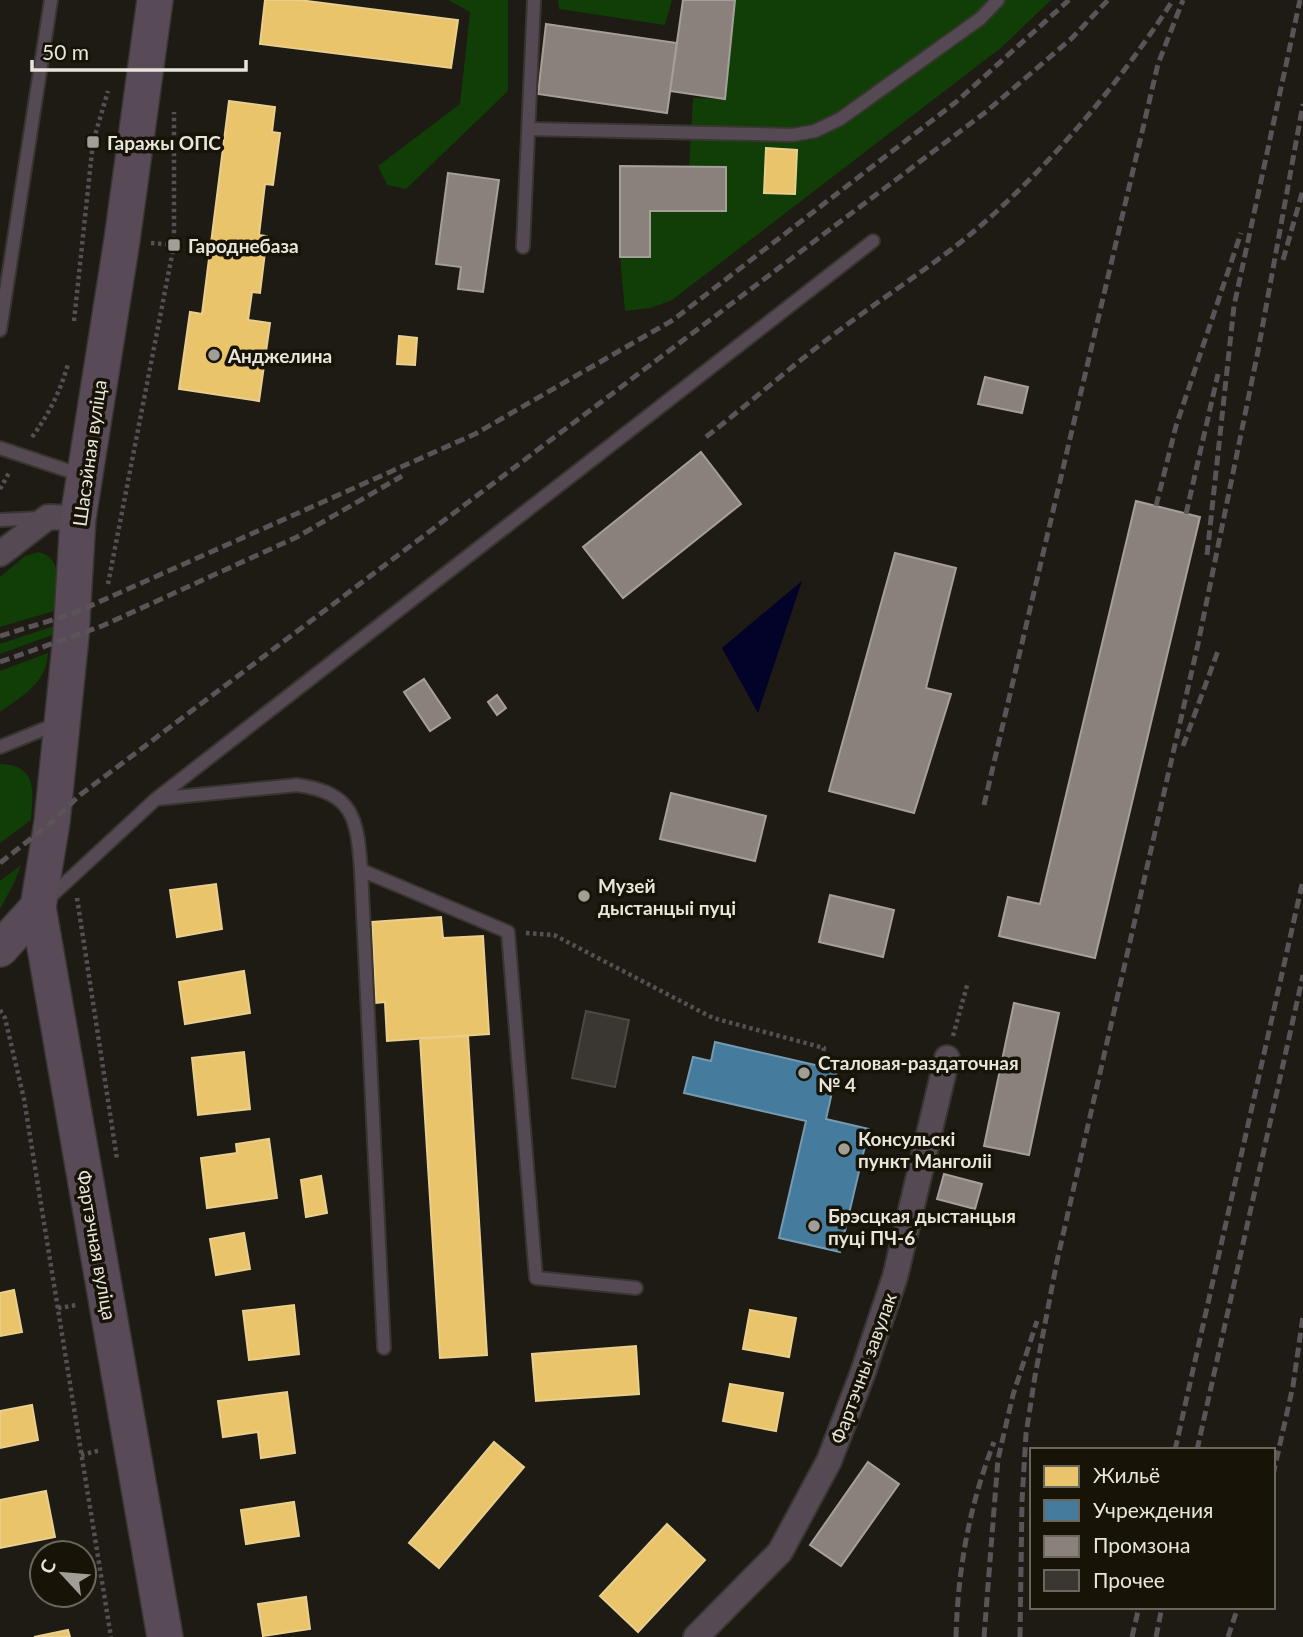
<svg xmlns="http://www.w3.org/2000/svg" width="1303" height="1637" font-family="Lato,sans-serif">
	<style>
		.green { fill: #103e06 }
		.water { fill: #030228 }
		.homes { fill: #e9c46a; stroke: #e9ce8c; stroke-width: 2 }
		.public { fill: #457b9d; stroke: #769bb0; stroke-width: 2 }
		.industry { fill: #8a817c; stroke: #a69f99; stroke-width: 2 }
		.building { fill: #3a3732; stroke: #4c4943; stroke-width: 2 }
		.lines { fill: none; stroke-linecap: round; stroke-linejoin: round }
		.lane-casing { stroke: #393631; stroke-width: 16 }
		.street-casing { stroke: #393631; stroke-width: 28 }
		.secondary-casing { stroke: #393631; stroke-width: 38 }
		.path { stroke: #564f53; stroke-width: 4.5; stroke-dasharray: 3.5 3.5; stroke-linecap: butt }
		.lane { stroke: #554a53; stroke-width: 12 }
		.street { stroke: #554a53; stroke-width: 24 }
		.secondary { stroke: #584a57; stroke-width: 35 }
		.rail { stroke: #5a5357; stroke-width: 5; stroke-dasharray: 10 5; stroke-linecap: butt }
		.poi-dot { fill: #a19e97; stroke: #171307; stroke-width: 2.5 }
		.labels { text-anchor: middle; dominant-baseline: central; stroke-width: 7; stroke-linejoin: round; paint-order: stroke }
		.poi-label { font-size: 19px; font-weight: bold; fill: #e8e5dd; stroke: #171307; text-anchor: start }
		.street-label { font-size: 19px; fill: #e8e5dd; stroke: #171307 }
	</style>
	<rect width="100%" height="100%" fill="#1d1b14"/>
	<path class="green" d="M 448,0 L 508,0 L 508,91 L 406,189 L 387,185 L 378,166 L 460,104 L 470,12 Z
		M 558,0 L 672,0 L 665,25 L 559,9 Z
		M 735,0 L 1051,0 L 1002,47 L 672,300 L 651,308 L 625,311 L 620,257 L 650,257 L 650,211 L 726,211 L 726,167 L 689,167 L 693,98 L 724,99 Z
		M 38,552 C 66,559 56,588 54,611 L 0,627 L 0,577 L 25,556 Z
		M 54,626 L 52,635 L 0,654 L 0,644 Z
		M 48,653 C 47,683 22,696 0,712 L 0,671 Z
		M 0,764 C 38,765 33,791 31,820 L 0,843 Z
		M 21,865 L 15,881 L 0,909 L 0,881 Z"/>
	<path class="water" d="M 802,581 L 758,713 L 722,648 Z"/>
	<path class="homes" d="M 265,0 L 299,0 L 458,20 L 451,68 L 260,44 Z
		M 229,101 L 275,107 L 272,132 L 280,133 L 273,185 L 265,184 L 259,235 L 267,236 L 260,293 L 252,292 L 248,320 L 270,323 L 259,401 L 179,389 L 190,312 L 202,314 Z
		M 766,148 L 797,150 L 795,194 L 764,193 Z
		M 399,336 L 417,338 L 415,365 L 397,364 Z
		M 216,884 L 222,929 L 177,937 L 170,890 Z
		M 441,917 L 443,938 L 483,936 L 489,1034 L 387,1041 L 385,1002 L 376,1003 L 372,922 Z
		M 244,971 L 250,1013 L 185,1024 L 179,982 Z
		M 468,1036 L 487,1355 L 440,1358 L 420,1038 Z
		M 244,1052 L 250,1109 L 198,1115 L 192,1058 Z
		M 269,1139 L 277,1198 L 207,1208 L 201,1158 L 237,1153 L 236,1144 Z
		M 321,1176 L 327,1213 L 306,1217 L 301,1180 Z
		M 244,1233 L 250,1269 L 216,1275 L 210,1239 Z
		M 14,1290 L 22,1332 L 0,1336 L 0,1293 Z
		M 294,1305 L 299,1354 L 249,1360 L 243,1311 Z
		M 750,1310 L 796,1318 L 789,1357 L 743,1349 Z
		M 636,1346 L 639,1394 L 536,1401 L 532,1354 Z
		M 730,1384 L 783,1393 L 776,1431 L 723,1421 Z
		M 287,1392 L 295,1453 L 261,1458 L 258,1432 L 223,1437 L 218,1401 Z
		M 32,1405 L 38,1440 L 0,1448 L 0,1411 Z
		M 494,1442 L 524,1467 L 439,1568 L 409,1543 Z
		M 46,1491 L 55,1537 L 0,1548 L 0,1500 Z
		M 294,1502 L 299,1536 L 246,1544 L 241,1510 Z
		M 667,1524 L 705,1560 L 638,1632 L 600,1596 Z
		M 306,1597 L 310,1629 L 263,1636 L 258,1604 Z
		M 68,1630 L 70,1637 L 34,1637 Z"/>
	<path class="public" d="M 715,1042 L 837,1070 L 826,1119 L 869,1129 L 840,1252 L 779,1238 L 806,1121 L 684,1093 L 693,1057 L 711,1061 Z"/>
	<path class="industry" d="M 683,0 L 735,0 L 725,99 L 670,91 Z
		M 546,24 L 677,43 L 667,113 L 538,94 Z
		M 620,166 L 726,167 L 726,211 L 650,211 L 650,257 L 620,257 Z
		M 448,173 L 499,180 L 483,292 L 458,289 L 461,267 L 436,264 Z
		M 985,377 L 1028,387 L 1022,413 L 978,404 Z
		M 701,452 L 741,504 L 623,598 L 583,547 Z
		M 1136,501 L 1200,517 L 1095,958 L 999,936 L 1008,897 L 1040,904 Z
		M 895,553 L 956,568 L 926,688 L 951,694 L 914,813 L 829,791 Z
		M 424,679 L 450,718 L 430,731 L 404,692 Z
		M 497,695 L 506,708 L 497,715 L 488,702 Z
		M 671,793 L 766,816 L 755,861 L 660,839 Z
		M 830,895 L 894,910 L 883,957 L 819,942 Z
		M 1014,1003 L 1059,1013 L 1029,1155 L 984,1146 Z
		M 944,1174 L 982,1184 L 975,1209 L 937,1199 Z
		M 868,1462 L 899,1484 L 841,1566 L 810,1545 Z"/>
	<path class="building" d="M 586,1011 L 629,1020 L 615,1087 L 572,1078 Z"/>
	<g class="lines">
		<defs>
			<path id="lane" d="M 530,129 L 793,135 L 815,131 L 840,119 L 981,18 L 998,0
				M 523,247 L 534,0
				M 0,330 L 51,0
				M 0,448 L 81,475
				M 0,520 L 40,518
				M 0,747 L 59,723
				M 156,799 L 297,785 C 354,793 357,818 361,870 L 384,1348
				M 361,870 L 508,932 L 536,1278 L 636,1288
				M 49,898 L 156,799 L 873,241"/>
			<path id="street" d="M 0,554 L 48,517 L 78,518
				M 696,1637 L 780,1552 L 829,1461 L 862,1375 L 895,1277 L 947,1058"/>
			<path id="secondary" d="M 155,0 L 122,240 L 78,518 L 71,636 L 52,822 L 38,907 L 165,1637
				M 0,949 L 38,907"/>
		</defs>
		<use href="#lane" class="lane-casing"/>
		<use href="#street" class="street-casing"/>
		<use href="#secondary" class="secondary-casing"/>
		<path class="path" d="M 151,243 L 174,245
			M 74,321 L 93,142 L 108,91
			M 32,437 C 49,414 60,392 68,364
			M 0,489 L 10,471
			M 108,584 L 174,245 L 174,112
			M 77,898 L 117,1159
			M 526,933 L 554,935 L 713,1018 L 824,1048 L 819,1066
			M 0,1010 L 5,1018 L 24,1099 L 111,1637
			M 953,1036 L 968,982
			M 58,1308 L 77,1305
			M 81,1455 L 101,1450"/>
		<use href="#lane" class="lane"/>
		<use href="#street" class="street"/>
		<use href="#secondary" class="secondary"/>
		<path class="rail" d="M 1283,260 L 1303,190
			M 706,437 C 756,398 804,355 856,318 C 904,283 953,252 996,212 C 1064,149 1123,78 1173,0
			M 1156,506 L 1176,426 L 1241,233
			M 1186,514 L 1218,374
			M 1207,555 L 1234,306 L 1300,0
			M 0,636 L 72,614 L 475,434 L 673,320 L 956,102 L 1069,0
			M 0,662 L 102,626 L 297,537 L 402,476
			M 1183,746 L 1219,648
			M 984,805 L 1158,64 L 1183,0
			M 0,863 L 52,822 L 80,795 L 987,111 L 1072,38 L 1108,0
			M 1175,1450 L 1303,880
			M 1197,1450 L 1303,975
			M 1273,1475 L 1293,1386 L 1303,1316
			M 956,1637 C 958,1568 969,1507 994,1442
			M 984,1637 L 998,1459 L 1013,1395 L 1037,1321
			M 1020,1637 L 1022,1501 L 1026,1434 L 1035,1376 L 1057,1261 L 1198,644 L 1258,351 L 1303,104
			M 1132,1637 L 1139,1607
			M 1156,1637 L 1162,1607
			M 1228,1637 L 1238,1607"/>
	</g>
	<g class="poi-dot">
		<rect x="86" y="135" width="14" height="14" rx="3.5"/>
		<rect x="167" y="238" width="14" height="14" rx="3.5"/>
		<circle cx="214" cy="355" r="7"/>
		<circle cx="584" cy="896" r="7"/>
		<circle cx="804" cy="1073" r="7"/>
		<circle cx="844" cy="1149" r="7"/>
		<circle cx="814" cy="1226" r="7"/>
	</g>
	<g class="labels">
		<g class="poi-label">
			<text x="107" y="142">Гаражы ОПС</text>
			<text x="188" y="245">Гароднебаза</text>
			<text x="228" y="355">Анджелина</text>
			<text x="598" y="885">Музей<tspan x="598" dy="22">дыстанцыі пуці</tspan></text>
			<text x="818" y="1062">Сталовая-раздаточная<tspan x="818" dy="22">№ 4</tspan></text>
			<text x="858" y="1138">Консульскі<tspan x="858" dy="22">пункт Манголіі</tspan></text>
			<text x="828" y="1215">Брэсцкая дыстанцыя<tspan x="828" dy="22">пуці ПЧ-6</tspan></text>
		</g>
		<g class="street-label">
			<text transform="translate(89 453) rotate(-82)">Шасэйная вуліца</text>
			<text transform="translate(97 1245) rotate(80)">Фартэчная вуліца</text>
			<text transform="translate(863 1368) rotate(-70)">Фартэчны завулак</text>
		</g>
	</g>
	<rect x="1030" y="1448" width="245" height="161" fill="#171307" stroke="#6b675d" stroke-width="2"/>
	<rect x="1044" y="1466" width="35" height="21" fill="#e9c46a" stroke="#6b675d" stroke-width="2"/>
	<text x="1093" y="1483" font-size="21" fill="#e8e5dd">Жильё</text>
	<rect x="1044" y="1500" width="35" height="21" fill="#457b9d" stroke="#6b675d" stroke-width="2"/>
	<text x="1093" y="1518" font-size="21" fill="#e8e5dd">Учреждения</text>
	<rect x="1044" y="1536" width="35" height="21" fill="#8a817c" stroke="#6b675d" stroke-width="2"/>
	<text x="1093" y="1553" font-size="21" fill="#e8e5dd">Промзона</text>
	<rect x="1044" y="1570" width="35" height="21" fill="#3a3732" stroke="#6b675d" stroke-width="2"/>
	<text x="1093" y="1588" font-size="21" fill="#e8e5dd">Прочее</text>
	<g transform="translate(63 1574) rotate(296)"><circle r="33" fill="#171307" stroke="#6b675d" stroke-width="2"/>
	<path d="M0-5L12 26L0 18L-12 26Z" fill="#a19e97"/>
	<text y="-10" font-size="19" font-weight="bold" text-anchor="middle" fill="#e8e5dd">С</text>
	</g>
	<path d="M32 60v10h214v-10" fill="none" stroke="#e8e5dd" stroke-width="3.5"/>
	<text x="42" y="60" font-size="21" fill="#e8e5dd" stroke="#171307" stroke-width="5" paint-order="stroke">50 m</text>
</svg>
